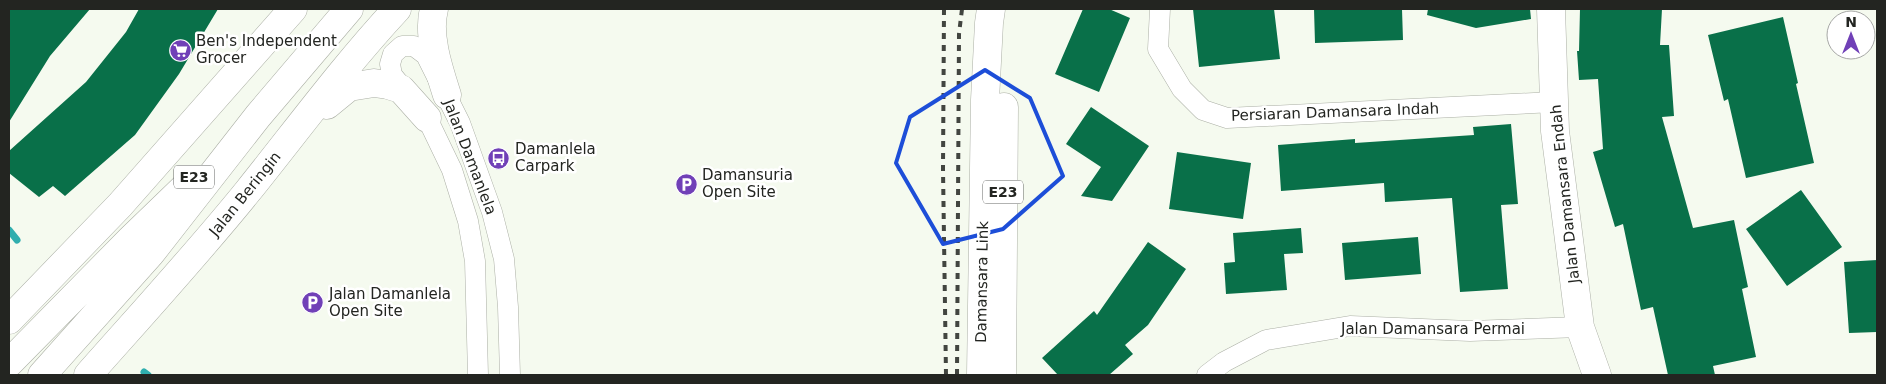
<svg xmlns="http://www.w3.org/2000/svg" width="1886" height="384" font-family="'DejaVu Sans',sans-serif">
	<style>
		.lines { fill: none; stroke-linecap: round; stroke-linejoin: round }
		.stream { stroke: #30aeae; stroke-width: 7 }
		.building { fill: #097049 }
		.street-casing { stroke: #abafa5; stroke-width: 21 }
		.secondary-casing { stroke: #abafa5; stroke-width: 29 }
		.highway-casing { stroke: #abafa5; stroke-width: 29 }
		.street { stroke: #fff; stroke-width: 20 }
		.secondary { stroke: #fff; stroke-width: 28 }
		.highway { stroke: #fff; stroke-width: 28 }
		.rail { stroke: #424540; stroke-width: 4; stroke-dasharray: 6 6; stroke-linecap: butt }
		.marked { fill: none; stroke: #1d4ed8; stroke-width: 4; stroke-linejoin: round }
		.labels { text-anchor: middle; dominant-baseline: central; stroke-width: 5; stroke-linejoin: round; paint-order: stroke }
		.shield { fill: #fff; stroke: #656664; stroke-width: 1 }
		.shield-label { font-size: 14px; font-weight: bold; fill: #232521 }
		.poi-label { font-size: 15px; fill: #232521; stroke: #fff; text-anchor: start }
		.street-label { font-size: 15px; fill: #232521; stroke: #fff }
	</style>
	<rect width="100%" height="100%" fill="#f5faef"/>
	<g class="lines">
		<path class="stream" d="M 9,230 L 17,240
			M 144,372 L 148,375"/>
	</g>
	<path class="building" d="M 9,9 L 90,9 L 50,56 L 9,122 Z
		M 139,9 L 218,9 L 179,74 L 135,135 L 65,196 L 53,186 L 39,197 L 9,173 L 9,151 L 86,82 L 126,32 Z
		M 1083,9 L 1109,9 L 1130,18 L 1099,92 L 1055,74 Z
		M 1193,9 L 1274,9 L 1280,59 L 1199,67 Z
		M 1314,9 L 1402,9 L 1403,40 L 1315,43 Z
		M 1428,9 L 1530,9 L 1531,19 L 1476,28 L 1427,15 Z
		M 1580,9 L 1662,9 L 1660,45 L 1669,45 L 1674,116 L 1662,117 L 1693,228 L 1734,220 L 1748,287 L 1742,289 L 1756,357 L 1713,366 L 1715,375 L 1668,375 L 1653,307 L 1641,310 L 1623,224 L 1615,227 L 1593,152 L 1603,149 L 1598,79 L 1579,80 L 1577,51 L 1579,51 Z
		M 1783,17 L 1798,83 L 1796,84 L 1814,163 L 1746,178 L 1728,99 L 1724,101 L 1708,35 Z
		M 1091,107 L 1149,146 L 1112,201 L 1081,196 L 1101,167 L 1066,144 Z
		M 1511,124 L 1518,204 L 1501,205 L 1508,289 L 1460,292 L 1452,198 L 1385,202 L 1384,183 L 1281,191 L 1278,145 L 1355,139 L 1355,143 L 1474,135 L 1473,127 Z
		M 1177,152 L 1251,163 L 1243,219 L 1169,209 Z
		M 1801,190 L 1842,247 L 1787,286 L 1746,229 Z
		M 1301,228 L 1303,253 L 1284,254 L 1287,290 L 1226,294 L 1224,263 L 1235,262 L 1233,233 Z
		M 1418,237 L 1421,274 L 1345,280 L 1342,243 Z
		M 1148,242 L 1186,269 L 1148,325 L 1125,345 L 1133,354 L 1109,375 L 1058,375 L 1042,358 L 1094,311 L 1097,315 Z
		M 1877,260 L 1877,332 L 1849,333 L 1844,262 Z"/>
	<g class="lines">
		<defs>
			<path id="street" d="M 1160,9 L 1158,49 L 1182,89 L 1203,110 L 1227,118 L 1554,102
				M 478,375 L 475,261 L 468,221 L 452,170 L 427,118 L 392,75 L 390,64 L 393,54 L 402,46 L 414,46 L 426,55 L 460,123 L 492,212 L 504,259 L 508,307 L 510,375
				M 1207,375 L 1224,362 L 1266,340 L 1350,326 L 1470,331 L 1580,327"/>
			<path id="secondary" d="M 434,9 C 427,35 439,70 447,95
				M 1551,9 L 1555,131 L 1568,232 L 1580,327 L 1597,375
				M 327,105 L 349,87 L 374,83 L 388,85 L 401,89 L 427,118
				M 9,320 L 120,205 L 293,9
				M 88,375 C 142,314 197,254 248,191 C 297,130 344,66 397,9"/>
			<path id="highway" d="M 9,363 L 131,239 L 187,185
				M 42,375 L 151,253 L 258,116 L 349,9
				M 981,375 L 985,100 L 989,23 L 991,9
				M 1002,375 L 1004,107"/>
		</defs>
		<use href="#street" class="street-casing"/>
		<use href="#secondary" class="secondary-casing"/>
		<use href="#highway" class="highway-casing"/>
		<use href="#street" class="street"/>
		<use href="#secondary" class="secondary"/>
		<use href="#highway" class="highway"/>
		<path class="rail" d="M 944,9 L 943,169 L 946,375
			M 957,375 L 959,34 L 962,9"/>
	</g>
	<path class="marked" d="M 985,70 L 1030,98 L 1063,176 L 1003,229 L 943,244 L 896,163 L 910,117 Z"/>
	<defs>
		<symbol id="supermarket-disc" viewBox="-11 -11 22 22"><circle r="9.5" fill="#7040b7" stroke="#fff"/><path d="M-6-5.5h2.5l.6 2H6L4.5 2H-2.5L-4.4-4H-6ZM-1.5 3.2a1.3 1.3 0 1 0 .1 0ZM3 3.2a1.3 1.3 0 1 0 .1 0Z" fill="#fff"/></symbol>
		<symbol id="bus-disc" viewBox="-11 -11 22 22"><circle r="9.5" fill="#7040b7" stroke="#fff"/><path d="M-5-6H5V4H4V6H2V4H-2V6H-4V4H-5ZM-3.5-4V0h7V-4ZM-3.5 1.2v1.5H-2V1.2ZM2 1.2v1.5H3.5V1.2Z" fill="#fff"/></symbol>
		<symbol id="parking-disc" viewBox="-11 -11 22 22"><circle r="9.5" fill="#7040b7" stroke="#fff"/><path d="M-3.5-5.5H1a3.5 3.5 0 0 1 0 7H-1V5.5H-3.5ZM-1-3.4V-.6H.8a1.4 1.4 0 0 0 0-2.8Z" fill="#fff"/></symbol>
	</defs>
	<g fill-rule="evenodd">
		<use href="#supermarket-disc" x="168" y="38" width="25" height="25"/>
		<use href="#bus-disc" x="486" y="146" width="25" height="25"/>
		<use href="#parking-disc" x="674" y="172" width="25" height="25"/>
		<use href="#parking-disc" x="300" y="290" width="25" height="25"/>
	</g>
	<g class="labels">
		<g class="shield">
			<rect x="174" y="165.5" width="40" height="23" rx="4"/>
			<rect x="983" y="180.5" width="40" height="23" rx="4"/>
		</g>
		<g class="shield-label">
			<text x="194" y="177">E23</text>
			<text x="1003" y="192">E23</text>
		</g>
		<g class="poi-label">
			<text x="196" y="41">Ben's Independent<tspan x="196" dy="17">Grocer</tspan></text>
			<text x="515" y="149">Damanlela<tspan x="515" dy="17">Carpark</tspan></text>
			<text x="702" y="175">Damansuria<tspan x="702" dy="17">Open Site</tspan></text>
			<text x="329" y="294">Jalan Damanlela<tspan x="329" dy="17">Open Site</tspan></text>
		</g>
		<g class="street-label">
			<text transform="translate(1335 112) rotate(-2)">Persiaran Damansara Indah</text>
			<text transform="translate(470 157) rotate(69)">Jalan Damanlela</text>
			<text transform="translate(245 194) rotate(-51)">Jalan Beringin</text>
			<text transform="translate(1565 194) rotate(-96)">Jalan Damansara Endah</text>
			<text transform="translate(982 282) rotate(-89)">Damansara Link</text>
			<text x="1433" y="329">Jalan Damansara Permai</text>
		</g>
	</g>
	<rect width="1886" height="384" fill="none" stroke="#232521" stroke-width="20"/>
	<g transform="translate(1851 35)"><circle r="24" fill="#ffffff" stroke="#a7a8a6"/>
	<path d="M0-4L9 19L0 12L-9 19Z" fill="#7040b7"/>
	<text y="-8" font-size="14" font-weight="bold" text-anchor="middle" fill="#232521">N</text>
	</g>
</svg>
